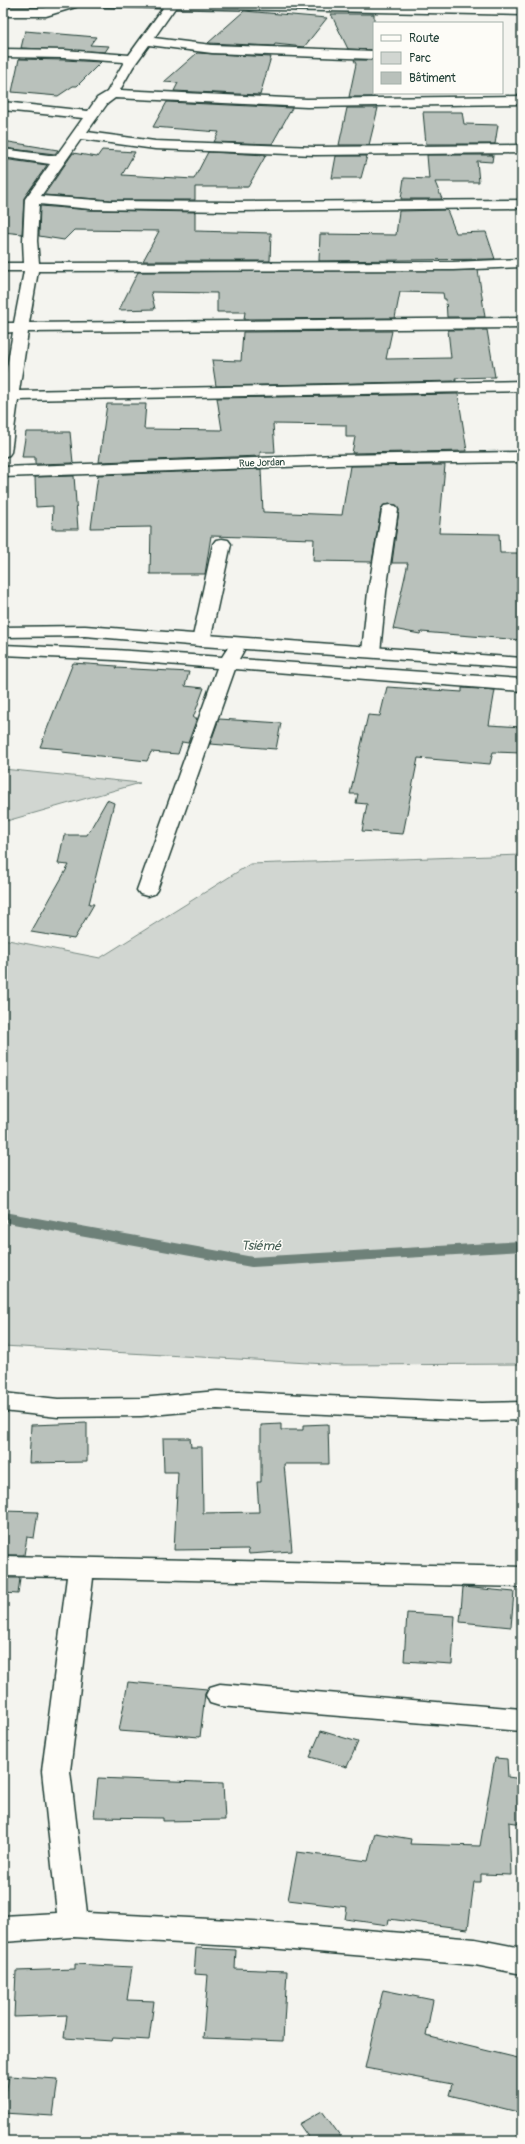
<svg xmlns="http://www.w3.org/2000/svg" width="525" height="2144" font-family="Pangolin,sans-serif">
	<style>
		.green { fill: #d1d6d1; stroke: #788a82 }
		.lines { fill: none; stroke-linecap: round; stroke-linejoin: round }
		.stream { stroke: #6e8179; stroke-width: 10 }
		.building { fill: #b9c1bb; stroke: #1f3d34 }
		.street-casing { stroke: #1f3d34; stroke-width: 3 }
		.primary-casing { stroke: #1f3d34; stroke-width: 3 }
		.street { fill: #fdfcf7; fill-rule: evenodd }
		.primary { fill: #fdfcf7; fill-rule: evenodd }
		.labels { text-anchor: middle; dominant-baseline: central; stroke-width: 3; stroke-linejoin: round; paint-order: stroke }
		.far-street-label { font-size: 10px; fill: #1f3d34; stroke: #fdfcf7 }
		.water-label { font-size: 13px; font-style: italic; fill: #475f56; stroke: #fdfcf7 }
	</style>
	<rect width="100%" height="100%" fill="#f4f4ef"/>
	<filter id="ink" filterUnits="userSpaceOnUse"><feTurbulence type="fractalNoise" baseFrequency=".025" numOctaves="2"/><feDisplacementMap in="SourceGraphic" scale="8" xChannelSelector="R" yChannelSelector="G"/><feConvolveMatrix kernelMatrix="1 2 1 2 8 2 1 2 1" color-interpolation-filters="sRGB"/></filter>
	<g filter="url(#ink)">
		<path class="green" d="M 3,769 L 140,783 L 3,822 Z
			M 522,855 L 522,1364 L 344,1365 L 3,1346 L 3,939 L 100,958 L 250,864 Z"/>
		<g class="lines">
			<path class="stream" d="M 3,1217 L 252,1262 L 522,1246"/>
		</g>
		<path class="building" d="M 244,11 L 327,18 L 304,47 L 275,44 L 274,46 L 208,43 Z
			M 331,14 L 374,14 L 374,50 L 348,49 Z
			M 25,31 L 96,37 L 90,45 L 109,46 L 105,52 L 21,48 Z
			M 197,53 L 271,57 L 260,95 L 174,91 L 178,83 L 164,82 Z
			M 19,59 L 64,60 L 101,62 L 77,86 L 73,86 L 58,96 L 12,92 Z
			M 354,60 L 374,60 L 374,97 L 349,97 L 356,64 Z
			M 167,102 L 292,108 L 272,144 L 214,142 L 219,132 L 153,127 Z
			M 347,108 L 378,108 L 369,145 L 339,145 Z
			M 423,112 L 462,112 L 464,124 L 498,125 L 495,144 L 426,144 Z
			M 3,141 L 58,150 L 55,154 L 3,148 Z
			M 102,150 L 135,152 L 122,175 L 194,179 L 208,152 L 266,155 L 248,187 L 195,187 L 195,200 L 110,200 L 44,195 L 73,153 L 97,157 Z
			M 427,155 L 493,155 L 492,162 L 477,161 L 479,182 L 435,182 L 442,199 L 401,199 L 404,178 L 429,179 Z
			M 336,156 L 367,156 L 361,178 L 332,178 Z
			M 3,159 L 47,165 L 24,198 L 22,234 L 3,232 Z
			M 40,206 L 91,210 L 195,212 L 195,231 L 271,233 L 270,261 L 143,261 L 159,231 L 74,230 L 64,240 L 39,236 Z
			M 447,210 L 456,233 L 486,232 L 495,259 L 319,261 L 320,234 L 396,235 L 399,211 Z
			M 478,270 L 485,317 L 447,317 L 446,299 L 444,299 L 443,293 L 400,292 L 395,318 L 244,319 L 245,312 L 217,312 L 217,293 L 151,292 L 155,309 L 119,310 L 138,272 Z
			M 448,330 L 487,330 L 495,377 L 455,378 L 456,381 L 216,386 L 212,360 L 241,361 L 243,332 L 392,331 L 386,359 L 451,358 Z
			M 458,394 L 467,451 L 352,453 L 355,437 L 346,437 L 346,425 L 273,424 L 275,452 L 260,452 L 260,456 L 99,462 L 107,404 L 146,404 L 144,429 L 222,430 L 217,398 Z
			M 26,432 L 70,432 L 73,463 L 35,464 L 35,457 L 22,457 Z
			M 445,465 L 439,533 L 499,534 L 500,553 L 522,553 L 522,640 L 421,632 L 420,634 L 393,629 L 408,563 L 392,563 L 399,510 L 396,505 L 384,505 L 381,509 L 372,562 L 313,561 L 314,539 L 211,536 L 205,574 L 150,574 L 151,527 L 91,528 L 98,475 L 261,469 L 263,512 L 342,515 L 350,466 Z
			M 74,476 L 78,529 L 52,529 L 53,506 L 36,507 L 35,477 Z
			M 73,663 L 117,666 L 116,668 L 189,672 L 185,686 L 204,688 L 193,718 L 197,718 L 188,743 L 182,742 L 178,754 L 151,752 L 147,761 L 62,752 L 63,749 L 40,747 Z
			M 387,687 L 462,692 L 462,688 L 495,690 L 489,725 L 522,727 L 522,753 L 493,752 L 490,764 L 418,758 L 403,834 L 362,831 L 367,804 L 356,803 L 358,794 L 350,794 L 368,715 L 380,716 Z
			M 219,719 L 281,723 L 276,749 L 210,744 Z
			M 107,800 L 114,803 L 89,904 L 94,904 L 74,939 L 31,932 L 69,865 L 58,864 L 64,835 L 87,835 Z
			M 87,1423 L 87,1462 L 29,1463 L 31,1425 Z
			M 281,1424 L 281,1430 L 303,1430 L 303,1425 L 328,1424 L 329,1464 L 284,1464 L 292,1551 L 249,1554 L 248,1549 L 174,1550 L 178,1472 L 164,1472 L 163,1438 L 190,1438 L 191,1447 L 202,1447 L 203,1513 L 259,1512 L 257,1482 L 261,1482 L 261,1425 Z
			M 3,1511 L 38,1512 L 34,1538 L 27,1537 L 24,1555 L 3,1555 Z
			M 3,1578 L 20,1578 L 18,1594 L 3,1593 Z
			M 463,1587 L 514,1592 L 511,1627 L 460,1622 Z
			M 407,1613 L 455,1616 L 452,1664 L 404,1661 Z
			M 128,1682 L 207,1689 L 205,1694 L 200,1737 L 119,1731 Z
			M 321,1731 L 358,1742 L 347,1767 L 310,1757 Z
			M 495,1758 L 507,1759 L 508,1777 L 522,1779 L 522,1824 L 509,1822 L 511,1875 L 481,1874 L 481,1882 L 474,1882 L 468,1929 L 389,1919 L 388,1925 L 345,1919 L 347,1907 L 288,1900 L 297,1852 L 368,1861 L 375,1833 L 411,1839 L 410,1844 L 480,1846 Z
			M 98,1778 L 223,1783 L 225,1820 L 163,1821 L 163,1818 L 94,1817 Z
			M 196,1948 L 236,1950 L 235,1969 L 287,1971 L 283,2041 L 203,2038 L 208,1975 L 194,1974 Z
			M 75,1964 L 132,1967 L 127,2000 L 154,2001 L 149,2040 L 113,2038 L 112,2041 L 64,2038 L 67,2015 L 14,2017 L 16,1971 L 75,1969 Z
			M 383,1990 L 433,2000 L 426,2036 L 522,2059 L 522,2113 L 449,2095 L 452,2084 L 365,2068 Z
			M 9,2076 L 58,2079 L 53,2116 L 3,2113 Z
			M 322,2111 L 344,2141 L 311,2141 L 299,2124 Z"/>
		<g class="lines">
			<defs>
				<path id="street" d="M 58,3 L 283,3 L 522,7 L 522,15 L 175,8 L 154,38 L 212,45 L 374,51 L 374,59 L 212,53 L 149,45 L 133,67 L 120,90 L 307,99 L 522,96 L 522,104 L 307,107 L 115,98 L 107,104 L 87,132 L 155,141 L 315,147 L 522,145 L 522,153 L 315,155 L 155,149 L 81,139 L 41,196 L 110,201 L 231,202 L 522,200 L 522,208 L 231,211 L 91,209 L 39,204 L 37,241 L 39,263 L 453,262 L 522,259 L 522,267 L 453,270 L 38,271 L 29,323 L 522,318 L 522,328 L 28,332 L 19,391 L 522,381 L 522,391 L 18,400 L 11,452 L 9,455 L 3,457 L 3,391 L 13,332 L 3,333 L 3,323 L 14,323 L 24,271 L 3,271 L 3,263 L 24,263 L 23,241 L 25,199 L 50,164 L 3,157 L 3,149 L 56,156 L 83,118 L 3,110 L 3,102 L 88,111 L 97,98 L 107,92 L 124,62 L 64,58 L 3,57 L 3,49 L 64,50 L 129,55 L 163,8 L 79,6 L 46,16 L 3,16 L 3,8 L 44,8 Z
					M 522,452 L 522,462 L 338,465 L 3,477 L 3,467 L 338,455 Z
					M 390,505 L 396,506 L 398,510 L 386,592 L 380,652 L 377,656 L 371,657 L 365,656 L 362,652 L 368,592 L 382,510 L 384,506 Z
					M 222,539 L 228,540 L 231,544 L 210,641 L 207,645 L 201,646 L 195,645 L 192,641 L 213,544 L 216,540 Z
					M 3,645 L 115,650 L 222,657 L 229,646 L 235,645 L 241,646 L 244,650 L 239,659 L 522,679 L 522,691 L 235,669 L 157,890 L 154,894 L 147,896 L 140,894 L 137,890 L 217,668 L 115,660 L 3,655 Z
					M 217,1391 L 482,1403 L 522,1402 L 522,1420 L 482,1421 L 217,1409 L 141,1416 L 58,1417 L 3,1411 L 3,1393 L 58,1399 L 141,1398 Z
					M 3,1556 L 522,1567 L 522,1587 L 93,1578 L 70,1771 L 87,1913 L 269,1922 L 475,1939 L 522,1948 L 522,1974 L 475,1965 L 269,1948 L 73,1937 L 3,1942 L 3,1916 L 57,1913 L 42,1771 L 67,1577 L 3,1576 Z
					M 220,1684 L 522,1709 L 522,1731 L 220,1706 L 210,1703 L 206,1695 L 210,1687 Z"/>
				<path id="primary" d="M 85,626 L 522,658 L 522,668 L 201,646 L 85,636 L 3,637 L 3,627 Z"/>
			</defs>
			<use href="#street" class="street-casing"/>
			<use href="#primary" class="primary-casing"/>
			<use href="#street" class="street"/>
			<use href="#primary" class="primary"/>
		</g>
	</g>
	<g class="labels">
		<g class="far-street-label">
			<text transform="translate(262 463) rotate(-2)">Rue Jordan</text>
		</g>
		<g class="water-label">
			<text transform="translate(261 1246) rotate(1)">Tsiémé</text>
		</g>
	</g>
	<rect width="525" height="2144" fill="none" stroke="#fdfcf7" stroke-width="16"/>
	<rect x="8" y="8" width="509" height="2128" fill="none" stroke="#1f3d34" stroke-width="1.5" filter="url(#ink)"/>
	<rect x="373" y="22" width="130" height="72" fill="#fdfcf7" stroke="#a4b0a9"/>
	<rect x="381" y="35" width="20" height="6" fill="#fdfcf7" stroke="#a4b0a9"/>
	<text x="409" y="42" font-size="12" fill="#1f3d34">Route</text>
	<rect x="381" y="52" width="20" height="12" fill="#d1d6d1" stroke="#a4b0a9"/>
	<text x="409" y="62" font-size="12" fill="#1f3d34">Parc</text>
	<rect x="381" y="72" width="20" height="12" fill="#b9c1bb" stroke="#a4b0a9"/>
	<text x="409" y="82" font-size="12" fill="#1f3d34">Bâtiment</text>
</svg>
